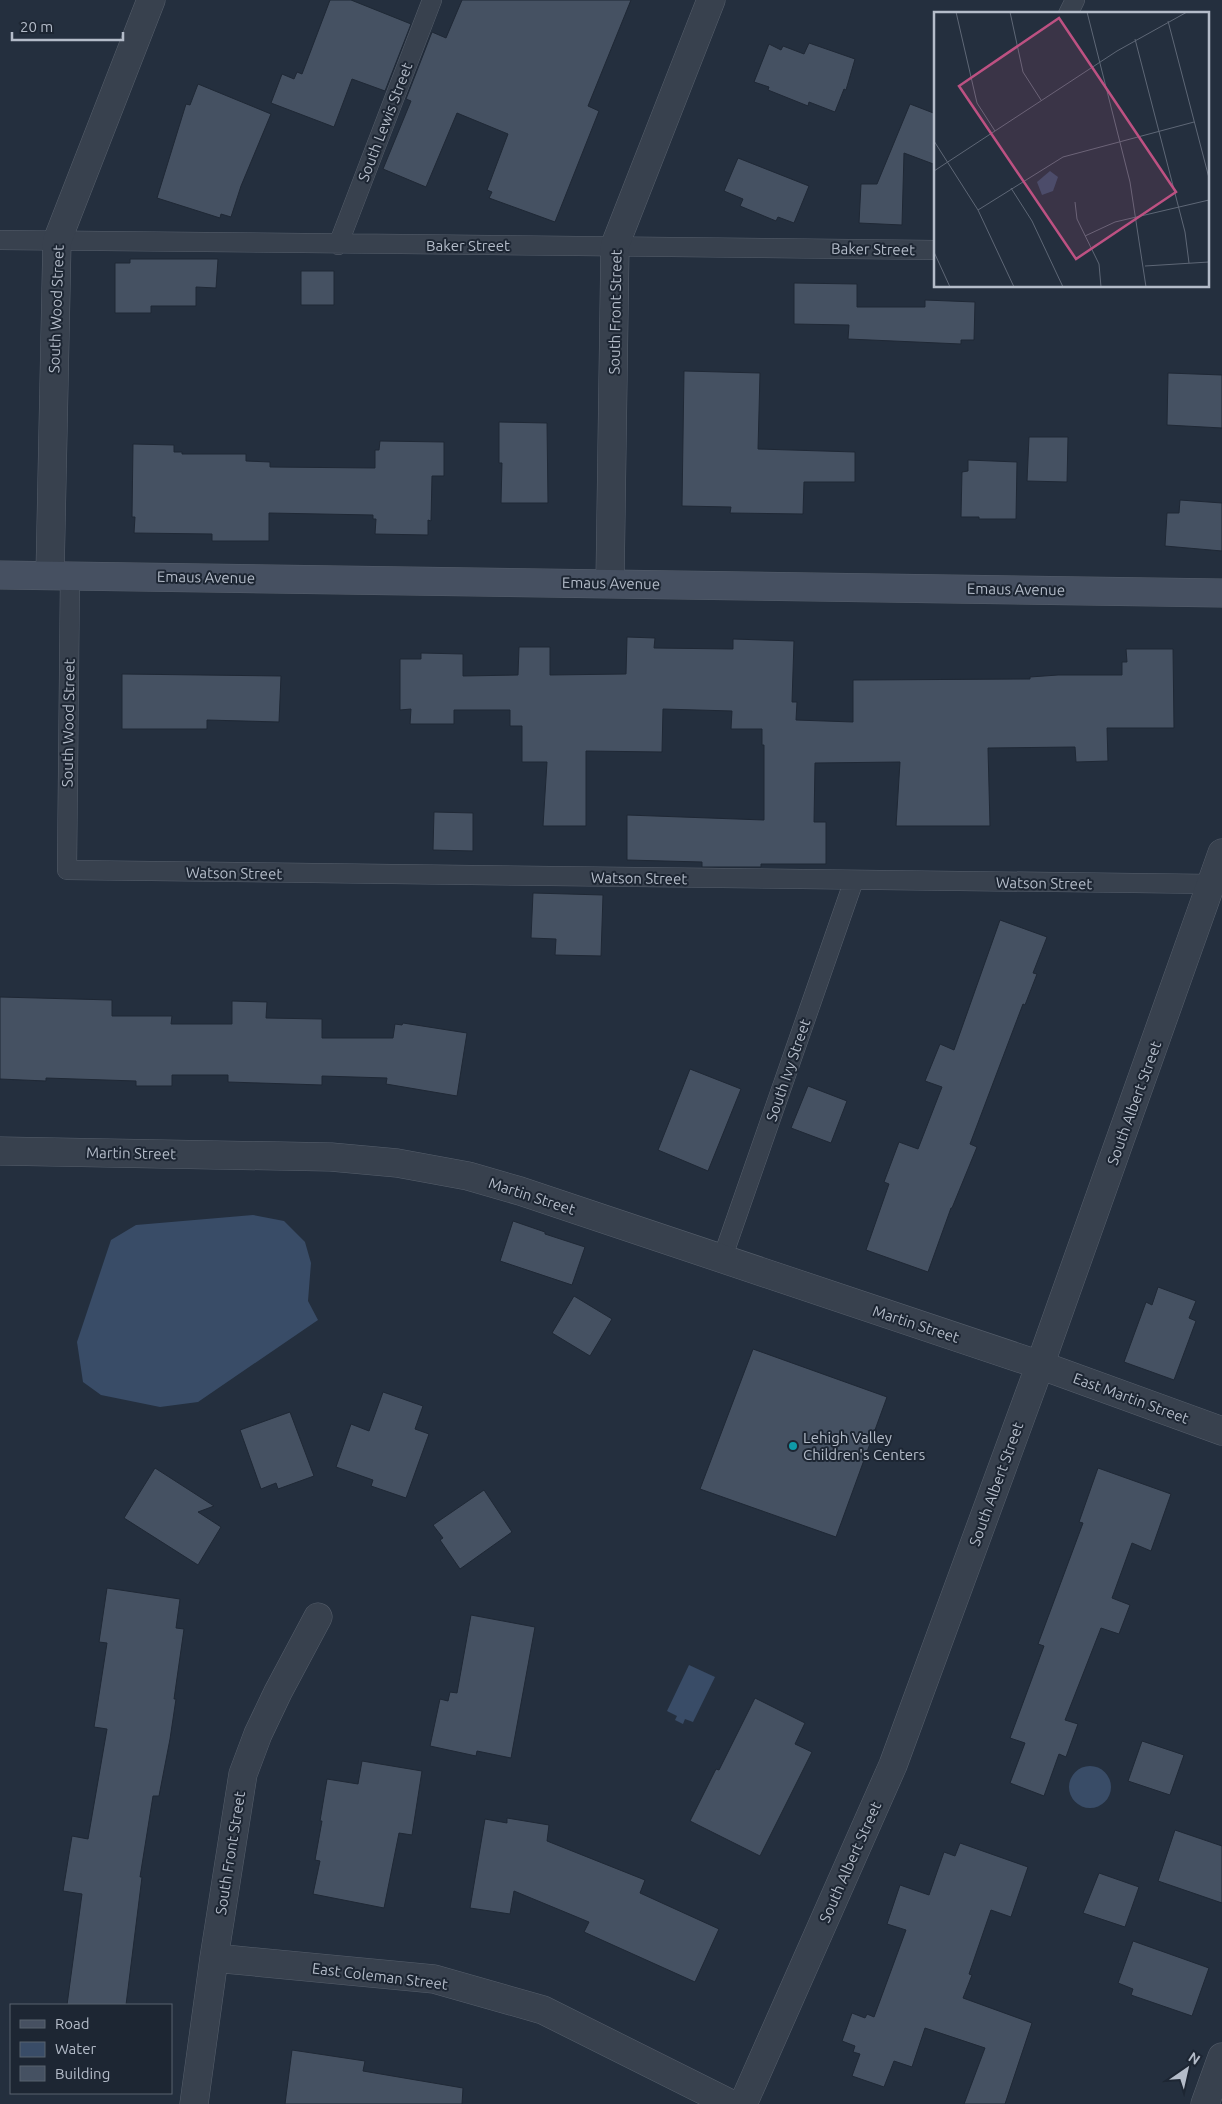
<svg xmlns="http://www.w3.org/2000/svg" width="1222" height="2104" font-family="Ubuntu,sans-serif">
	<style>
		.water { fill: #394c67 }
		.building { fill: #455162; stroke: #1f2835 }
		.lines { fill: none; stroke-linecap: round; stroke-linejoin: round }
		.lane-casing { stroke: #565f6c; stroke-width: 20 }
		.street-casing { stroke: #565f6c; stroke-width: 29 }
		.secondary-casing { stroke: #565f6c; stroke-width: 29 }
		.lane { stroke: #38414e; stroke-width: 19 }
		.street { stroke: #38414e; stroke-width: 28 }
		.secondary { stroke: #465061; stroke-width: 28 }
		.culture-dot { fill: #0f9aa8; stroke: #1d2633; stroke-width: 2 }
		.labels { text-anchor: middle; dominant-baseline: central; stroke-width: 4; stroke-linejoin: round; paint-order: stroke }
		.street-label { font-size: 15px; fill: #b4bcc9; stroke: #1d2633 }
		.poi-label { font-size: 15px; fill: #b4bcc9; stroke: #1d2633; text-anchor: start }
		.inset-road { fill: none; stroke: #5e6776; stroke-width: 1 }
		.view { fill: #bd5182; fill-opacity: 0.15; stroke: #bd5182; stroke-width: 2.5 }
		.inset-edge { fill: none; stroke: #b4bcc9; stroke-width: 2.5 }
	</style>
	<rect width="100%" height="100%" fill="#242f3e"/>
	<path class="water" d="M 253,1215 L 284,1221 L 305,1242 L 311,1263 L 308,1301 L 318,1320 L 198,1402 L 160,1407 L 101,1395 L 83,1382 L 77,1342 L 111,1240 L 136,1225 Z
		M 689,1665 L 715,1677 L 693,1722 L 685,1719 L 683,1724 L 675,1720 L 677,1716 L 667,1711 Z
		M1069 1787a21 21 0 1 1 42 0a21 21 0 1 1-42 0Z"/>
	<path class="building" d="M 330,0 L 351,0 L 411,24 L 385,91 L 352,79 L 334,127 L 271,103 L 282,74 L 294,79 L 297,72 L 302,74 Z
		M 462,0 L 631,0 L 588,106 L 599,111 L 555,222 L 489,198 L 492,192 L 487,190 L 508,134 L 457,113 L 426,187 L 383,169 L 411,101 L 406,99 L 432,32 L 446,38 Z
		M 809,43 L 855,59 L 846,90 L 844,89 L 835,112 L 809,102 L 808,106 L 768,90 L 769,87 L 754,82 L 769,44 L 781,50 L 783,46 L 804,54 Z
		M 198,84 L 271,114 L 241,186 L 231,217 L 221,214 L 220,218 L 157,198 L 186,104 L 190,105 Z
		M 910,104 L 936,114 L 936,165 L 904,153 L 902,225 L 859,223 L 861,184 L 877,184 Z
		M 738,158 L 809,186 L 794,223 L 778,217 L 776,221 L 740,206 L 743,199 L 724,191 Z
		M 130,259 L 218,259 L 216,288 L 196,287 L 196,306 L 151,306 L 151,313 L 115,313 L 115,263 L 130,263 Z
		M 301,271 L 334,271 L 334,305 L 301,305 Z
		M 794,283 L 857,284 L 857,307 L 925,307 L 925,300 L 975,302 L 974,340 L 961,340 L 961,344 L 848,339 L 849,325 L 794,324 Z
		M 684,371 L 760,373 L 758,449 L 855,452 L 855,482 L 804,482 L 803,514 L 730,513 L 731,507 L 682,506 Z
		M 1168,373 L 1222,375 L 1222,428 L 1167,425 Z
		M 499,422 L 547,423 L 548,503 L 501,503 L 502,463 L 499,463 Z
		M 1029,437 L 1068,437 L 1067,482 L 1027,481 Z
		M 380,441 L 444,442 L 444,476 L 432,476 L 431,521 L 428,520 L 428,535 L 375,534 L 376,519 L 373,519 L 373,515 L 269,513 L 269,541 L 212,541 L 212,534 L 134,533 L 135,517 L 132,517 L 133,444 L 174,445 L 174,452 L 182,452 L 182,454 L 246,454 L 246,461 L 270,462 L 270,467 L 375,468 L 375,450 L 379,450 Z
		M 968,460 L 1017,462 L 1016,519 L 979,519 L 979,517 L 961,517 L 962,472 L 968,471 Z
		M 1180,500 L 1222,503 L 1222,551 L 1165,546 L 1167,513 L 1179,513 Z
		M 627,637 L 655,638 L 654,648 L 733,649 L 733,639 L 794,641 L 792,702 L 797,702 L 796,720 L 853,722 L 853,680 L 1030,679 L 1030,677 L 1058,675 L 1122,675 L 1122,662 L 1127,662 L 1126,649 L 1173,649 L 1174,728 L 1107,728 L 1108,761 L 1076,762 L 1075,747 L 988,748 L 990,826 L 896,826 L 900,762 L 815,763 L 814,822 L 826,822 L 826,864 L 761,864 L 761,867 L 702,867 L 702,862 L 627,860 L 627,815 L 764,820 L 764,745 L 762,745 L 762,729 L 731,729 L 732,711 L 663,709 L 662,752 L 586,751 L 586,826 L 543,826 L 547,762 L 522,762 L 522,726 L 510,726 L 510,710 L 454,710 L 454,724 L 410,724 L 411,709 L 400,710 L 400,659 L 421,659 L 421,653 L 463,654 L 463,676 L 518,675 L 519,647 L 550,647 L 550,675 L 626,674 Z
		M 122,674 L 281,676 L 279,722 L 207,720 L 207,729 L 122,729 Z
		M 434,812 L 473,813 L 473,851 L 433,850 Z
		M 533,893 L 603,895 L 601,956 L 555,955 L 556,939 L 531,938 Z
		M 1000,920 L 1047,937 L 1033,973 L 1037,974 L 1025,1005 L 1023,1004 L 970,1144 L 977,1147 L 952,1208 L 951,1208 L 928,1272 L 866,1250 L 889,1184 L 884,1182 L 899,1142 L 918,1149 L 942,1087 L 925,1081 L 940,1044 L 954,1050 Z
		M 0,997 L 112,1000 L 112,1016 L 172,1016 L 171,1024 L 232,1024 L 232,1001 L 267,1002 L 266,1018 L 322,1019 L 322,1038 L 393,1038 L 395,1024 L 402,1025 L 403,1023 L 467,1033 L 457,1096 L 386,1084 L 387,1078 L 322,1076 L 322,1085 L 228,1082 L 228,1075 L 172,1075 L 172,1086 L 136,1086 L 136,1081 L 46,1078 L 46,1081 L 0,1079 Z
		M 690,1069 L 741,1089 L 708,1171 L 658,1150 Z
		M 808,1086 L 847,1101 L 831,1143 L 791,1128 Z
		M 513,1221 L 545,1232 L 545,1234 L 585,1247 L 572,1285 L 500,1261 Z
		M 1158,1287 L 1196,1301 L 1189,1318 L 1196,1321 L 1174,1380 L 1124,1362 L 1146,1302 L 1152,1305 Z
		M 574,1296 L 612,1319 L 590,1356 L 552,1333 Z
		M 753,1349 L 887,1397 L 836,1537 L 700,1489 Z
		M 383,1392 L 423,1406 L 415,1429 L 429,1434 L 406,1498 L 371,1486 L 373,1480 L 336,1467 L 351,1424 L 369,1431 Z
		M 290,1412 L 314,1476 L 278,1489 L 276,1483 L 261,1489 L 240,1430 Z
		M 155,1468 L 214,1506 L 198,1512 L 221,1527 L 198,1565 L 124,1518 Z
		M 1098,1468 L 1171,1494 L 1151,1551 L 1132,1543 L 1112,1598 L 1130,1605 L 1119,1634 L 1101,1628 L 1065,1720 L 1078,1724 L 1066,1757 L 1059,1754 L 1044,1796 L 1010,1783 L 1025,1743 L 1010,1738 L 1044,1646 L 1038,1644 L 1083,1523 L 1079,1522 Z
		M 484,1490 L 512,1532 L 460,1569 L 440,1540 L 443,1538 L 433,1525 Z
		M 107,1588 L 180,1599 L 176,1628 L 184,1629 L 174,1699 L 176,1699 L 170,1739 L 159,1796 L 153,1796 L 140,1877 L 142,1877 L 126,2005 L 67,2005 L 82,1894 L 63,1891 L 72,1836 L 88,1839 L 107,1729 L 94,1727 L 107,1643 L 99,1642 Z
		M 471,1615 L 535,1627 L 511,1758 L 477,1751 L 476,1756 L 430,1746 L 440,1699 L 448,1701 L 450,1692 L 457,1693 Z
		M 755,1698 L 805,1723 L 795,1744 L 812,1752 L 760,1856 L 690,1821 L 716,1769 L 719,1770 Z
		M 1142,1741 L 1184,1755 L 1170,1795 L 1128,1781 Z
		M 362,1761 L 422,1771 L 412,1835 L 399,1833 L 384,1908 L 313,1894 L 320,1861 L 315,1860 L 322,1821 L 320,1821 L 327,1779 L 358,1784 Z
		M 507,1818 L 549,1825 L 547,1841 L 645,1880 L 640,1893 L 719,1929 L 695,1982 L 584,1932 L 589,1922 L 514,1891 L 510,1914 L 470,1908 L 485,1819 L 507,1823 Z
		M 1175,1830 L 1222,1846 L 1222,1903 L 1158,1881 Z
		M 960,1843 L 1028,1867 L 1011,1917 L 991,1910 L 969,1974 L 972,1975 L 963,1998 L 1032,2023 L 1005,2104 L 964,2104 L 985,2048 L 925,2028 L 912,2067 L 894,2061 L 884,2087 L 852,2076 L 860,2054 L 853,2052 L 855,2046 L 842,2041 L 852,2013 L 865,2018 L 867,2014 L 874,2017 L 906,1930 L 887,1924 L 900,1885 L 929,1895 L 944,1852 L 955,1856 Z
		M 1099,1873 L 1139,1887 L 1125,1927 L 1083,1913 Z
		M 1133,1941 L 1209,1968 L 1192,2016 L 1131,1995 L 1133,1989 L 1118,1983 Z
		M 292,2050 L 365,2061 L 363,2071 L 463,2088 L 462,2104 L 285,2104 Z"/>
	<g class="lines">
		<defs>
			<path id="lane" d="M 1068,14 L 1075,0
				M 0,240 C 312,244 624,245 936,250
				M 338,245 L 432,0
				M 70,575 L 67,870 L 1212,884
				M 722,1259 L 854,880"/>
			<path id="street" d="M 50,575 L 57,241 L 151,0
				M 610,582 L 615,245 L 711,0
				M 0,1151 L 331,1157 L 397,1163 L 468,1176 L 520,1191 L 1040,1365 L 1222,1431
				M 214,1958 L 434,1979 L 543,2010 L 731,2104
				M 194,2104 L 214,1958 L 243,1774 L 258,1734 L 278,1692 L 318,1617
				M 743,2104 L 893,1765 L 1040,1365 L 1222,853
				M 1205,2104 L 1222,2057"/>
			<path id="secondary" d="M 0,575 L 1222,593"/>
		</defs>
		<use href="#lane" class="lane-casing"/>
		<use href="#street" class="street-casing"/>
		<use href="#secondary" class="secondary-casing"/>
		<use href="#lane" class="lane"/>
		<use href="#street" class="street"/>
		<use href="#secondary" class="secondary"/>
	</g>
	<circle class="culture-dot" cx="793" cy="1446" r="5"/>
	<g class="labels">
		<g class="street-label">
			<text transform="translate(385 122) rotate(-69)">South Lewis Street</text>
			<text x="468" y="245">Baker Street</text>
			<text transform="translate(873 249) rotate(1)">Baker Street</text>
			<text transform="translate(56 309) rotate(-88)">South Wood Street</text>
			<text transform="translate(615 312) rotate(-89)">South Front Street</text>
			<text transform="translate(206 577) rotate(1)">Emaus Avenue</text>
			<text transform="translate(611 583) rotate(1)">Emaus Avenue</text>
			<text transform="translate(1016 589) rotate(1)">Emaus Avenue</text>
			<text transform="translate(68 723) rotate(-89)">South Wood Street</text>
			<text transform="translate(234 873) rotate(1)">Watson Street</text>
			<text transform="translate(639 878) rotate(1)">Watson Street</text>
			<text transform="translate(1044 883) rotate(1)">Watson Street</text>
			<text transform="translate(788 1070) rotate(-71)">South Ivy Street</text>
			<text transform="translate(1134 1103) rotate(-70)">South Albert Street</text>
			<text transform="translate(131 1153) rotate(1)">Martin Street</text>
			<text transform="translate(532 1196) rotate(18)">Martin Street</text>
			<text transform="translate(916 1324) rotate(18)">Martin Street</text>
			<text transform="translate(1131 1398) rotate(20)">East Martin Street</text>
			<text transform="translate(996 1484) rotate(-70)">South Albert Street</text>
			<text transform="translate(230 1853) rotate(-81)">South Front Street</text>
			<text transform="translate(850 1862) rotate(-66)">South Albert Street</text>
			<text transform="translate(380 1976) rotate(7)">East Coleman Street</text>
		</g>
		<g class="poi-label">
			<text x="803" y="1437">Lehigh Valley<tspan x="803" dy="17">Children's Centers</tspan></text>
		</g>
	</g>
	<g transform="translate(934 12)">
		<rect width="275" height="275" fill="#242f3e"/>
		<path d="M 116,159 L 124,165 L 119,179 L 108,183 L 103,170 Z" fill="#394c67"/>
		<path class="inset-road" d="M 22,0 L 43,91 L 61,119M 76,0 L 89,60 L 107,88M 153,0 L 196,170 L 212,275M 234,9 L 275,166M 201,27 L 251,220 L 255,251M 0,129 L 44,198 L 80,275M 0,159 L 183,39 L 253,0M 77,176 L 98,209 L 129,275M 141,190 L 143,207 L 165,252 L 167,275M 44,198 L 129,145 L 260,110M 151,224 L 181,210 L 275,188M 0,240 L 16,275M 211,254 L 275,250"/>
		<path class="view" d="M 125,6 L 242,180 L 142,247 L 25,74 Z"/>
		<rect width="275" height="275" class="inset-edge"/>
	</g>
	<rect x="10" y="2004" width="162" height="90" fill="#1d2633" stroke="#59626f"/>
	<rect x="20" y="2020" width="25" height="8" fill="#465061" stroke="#59626f"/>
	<text x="55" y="2029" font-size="15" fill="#b4bcc9">Road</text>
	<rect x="20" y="2042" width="25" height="15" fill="#394c67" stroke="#59626f"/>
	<text x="55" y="2054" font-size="15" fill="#b4bcc9">Water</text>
	<rect x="20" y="2066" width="25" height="15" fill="#455162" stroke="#59626f"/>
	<text x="55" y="2079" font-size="15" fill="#b4bcc9">Building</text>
	<g transform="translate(1187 2069) rotate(34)" stroke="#1d2633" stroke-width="4" paint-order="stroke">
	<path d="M0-4L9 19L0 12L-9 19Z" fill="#b4bcc9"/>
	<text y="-8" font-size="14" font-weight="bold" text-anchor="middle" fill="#b4bcc9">N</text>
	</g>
	<path d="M12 32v8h111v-8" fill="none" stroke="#b4bcc9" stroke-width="2.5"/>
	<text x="20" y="32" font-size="15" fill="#b4bcc9" stroke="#1d2633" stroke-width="4" paint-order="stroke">20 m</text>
</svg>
